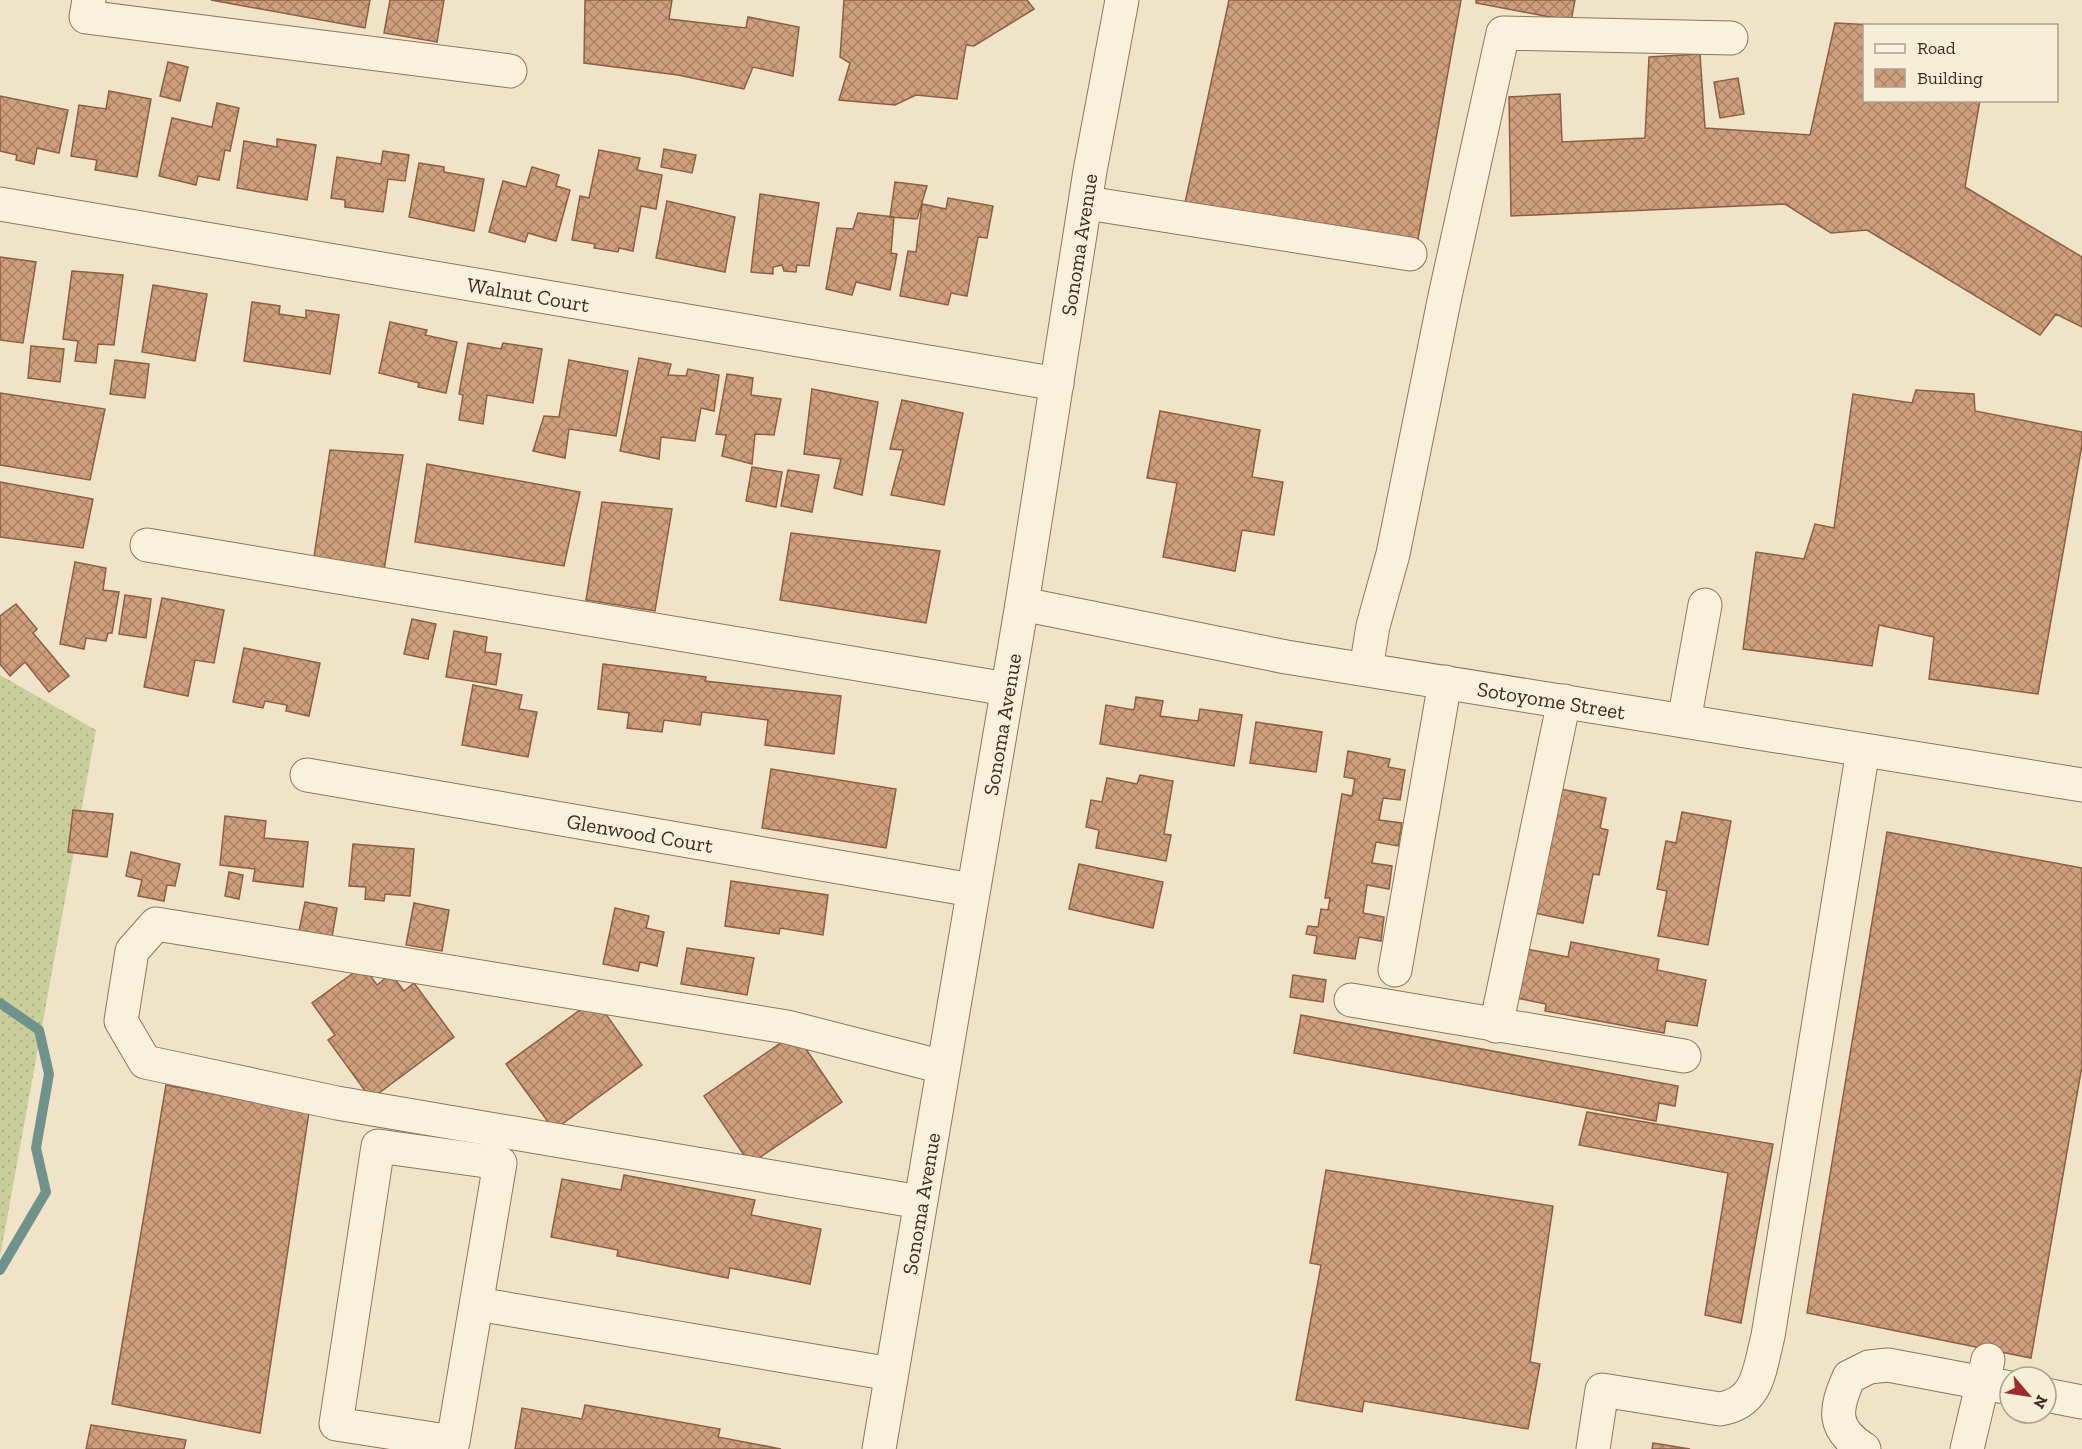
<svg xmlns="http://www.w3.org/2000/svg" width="2082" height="1449" font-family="'Zilla Slab',serif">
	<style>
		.grass { fill: url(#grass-dots) }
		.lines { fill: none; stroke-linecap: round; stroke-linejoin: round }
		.stream { stroke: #6f938a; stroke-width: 10 }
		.building { fill: url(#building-cross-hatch); stroke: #8d5f41; stroke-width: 1.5 }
		.minor-casing { stroke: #8d765c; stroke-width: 35 }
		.minor { stroke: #faf1dc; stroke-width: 33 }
		.labels { text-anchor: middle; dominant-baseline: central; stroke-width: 5; stroke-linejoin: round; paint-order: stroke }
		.street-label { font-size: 21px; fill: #3d2e20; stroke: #f7eed8 }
	</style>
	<defs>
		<pattern id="grass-dots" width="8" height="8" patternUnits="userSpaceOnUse" patternTransform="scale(1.5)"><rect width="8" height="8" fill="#c9cf9b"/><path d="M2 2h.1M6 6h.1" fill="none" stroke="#aeb285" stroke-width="1.8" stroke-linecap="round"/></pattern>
		<pattern id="building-cross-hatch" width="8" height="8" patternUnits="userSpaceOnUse" patternTransform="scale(1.5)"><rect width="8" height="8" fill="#cf9f7d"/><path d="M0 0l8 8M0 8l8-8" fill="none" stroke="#a98266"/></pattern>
	</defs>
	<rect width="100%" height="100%" fill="#f0e4c8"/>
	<path class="grass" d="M 0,675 L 96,730 L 0,1257 Z"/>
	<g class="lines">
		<path class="stream" d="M 0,1003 L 39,1030 L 49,1074 L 36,1148 L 46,1192 L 0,1270"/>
	</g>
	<path class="building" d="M 211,0 L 370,0 L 365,28 Z
		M 390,0 L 444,0 L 437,42 L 384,33 Z
		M 585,0 L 672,0 L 669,19 L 746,28 L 748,17 L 799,27 L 793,76 L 753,67 L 744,89 L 678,75 L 584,63 Z
		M 844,0 L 1027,0 L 1034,9 L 974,46 L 966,45 L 957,99 L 916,95 L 895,105 L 839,100 L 850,63 L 840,57 Z
		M 1229,0 L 1461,0 L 1418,239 L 1185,203 Z
		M 1476,0 L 1575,0 L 1571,21 L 1476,3 Z
		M 1835,23 L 1893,26 L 1864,26 L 1864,100 L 1980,100 L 1965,187 L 2082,257 L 2082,327 L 2056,314 L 2040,335 L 1867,230 L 1831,233 L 1785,204 L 1511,216 L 1509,97 L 1560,94 L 1562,142 L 1645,138 L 1649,57 L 1700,54 L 1705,128 L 1810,135 Z
		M 168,62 L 188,67 L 180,101 L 160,96 Z
		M 1738,78 L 1744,114 L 1720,118 L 1714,82 Z
		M 109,91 L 151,99 L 137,177 L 95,170 L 97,160 L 71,156 L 79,105 L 106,109 Z
		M 0,96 L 68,110 L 59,153 L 37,148 L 34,164 L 16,160 L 17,155 L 0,151 Z
		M 217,103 L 239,108 L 230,151 L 225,150 L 219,180 L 198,176 L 196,185 L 159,176 L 172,118 L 212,127 Z
		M 277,139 L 316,145 L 307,200 L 237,188 L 244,141 L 277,147 Z
		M 664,149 L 696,155 L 692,173 L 661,167 Z
		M 599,150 L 640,158 L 637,170 L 662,175 L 656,209 L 641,206 L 633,251 L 619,248 L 618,252 L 594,248 L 595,244 L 572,240 L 580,196 L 589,198 Z
		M 383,151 L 409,155 L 405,181 L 388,179 L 383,212 L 345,207 L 345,200 L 331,198 L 337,157 L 381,164 Z
		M 419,163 L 444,167 L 444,172 L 484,179 L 474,231 L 409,217 Z
		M 532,167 L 559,175 L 556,186 L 570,190 L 556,241 L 528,233 L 525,242 L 489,232 L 503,181 L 526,187 Z
		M 895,182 L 927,186 L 917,219 L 890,217 Z
		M 760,194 L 819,203 L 809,266 L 797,265 L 796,272 L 784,271 L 782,265 L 773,267 L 773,274 L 751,272 Z
		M 948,198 L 993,206 L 987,238 L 978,237 L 967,296 L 951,293 L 948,305 L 900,296 L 908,251 L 916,252 L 922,204 L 946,209 Z
		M 667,201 L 735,217 L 725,272 L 656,258 Z
		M 858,213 L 894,217 L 891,253 L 897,254 L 890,290 L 856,282 L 852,295 L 826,289 L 837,228 L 853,229 Z
		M 0,257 L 36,262 L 23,343 L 0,340 Z
		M 72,271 L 123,275 L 114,345 L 98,344 L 96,363 L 75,361 L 78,341 L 63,339 Z
		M 153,285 L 207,294 L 195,361 L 142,352 Z
		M 252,302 L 280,306 L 279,314 L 306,318 L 306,310 L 339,315 L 330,374 L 244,361 Z
		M 390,322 L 427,330 L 425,335 L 457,342 L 446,393 L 418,387 L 419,383 L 379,373 Z
		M 468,343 L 501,349 L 503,343 L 542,349 L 533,403 L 487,395 L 483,424 L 459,420 L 463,395 L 459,394 Z
		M 31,346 L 64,349 L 60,382 L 28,378 Z
		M 639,358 L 671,364 L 668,375 L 686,376 L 688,369 L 719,375 L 714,411 L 701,408 L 695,441 L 661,437 L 659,459 L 620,451 Z
		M 115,360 L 149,364 L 145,398 L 110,394 Z
		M 569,360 L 628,371 L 616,436 L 569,429 L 565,458 L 533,451 L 544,416 L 559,417 Z
		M 727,374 L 753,378 L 751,395 L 781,399 L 774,435 L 755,434 L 752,464 L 722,456 L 726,435 L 716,434 Z
		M 812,389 L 878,402 L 862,495 L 834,488 L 841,459 L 804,454 Z
		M 1916,390 L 1974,394 L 1975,411 L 2082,432 L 2082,445 L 2038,694 L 1929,679 L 1934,637 L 1879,625 L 1872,666 L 1743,649 L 1756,552 L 1804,559 L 1815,524 L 1834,528 L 1853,394 L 1912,403 Z
		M 0,393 L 105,409 L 90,480 L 0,465 Z
		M 902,400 L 963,413 L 944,505 L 891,495 L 903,450 L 890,449 Z
		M 1160,411 L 1260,430 L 1252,477 L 1283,482 L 1274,535 L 1242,530 L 1235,571 L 1163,557 L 1177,483 L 1147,478 Z
		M 330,450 L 403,455 L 384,570 L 314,557 Z
		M 427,464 L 580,492 L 564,566 L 415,542 Z
		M 752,467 L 782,472 L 776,507 L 746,501 Z
		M 788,470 L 819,475 L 812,512 L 781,506 Z
		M 0,482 L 93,499 L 83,548 L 0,537 Z
		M 602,502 L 672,509 L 655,611 L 586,600 Z
		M 791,533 L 940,551 L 926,623 L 780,600 Z
		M 75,562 L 106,568 L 103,590 L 119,592 L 112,633 L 108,633 L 106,641 L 86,638 L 84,649 L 60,644 Z
		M 125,595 L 151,599 L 146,638 L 119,634 Z
		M 162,598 L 224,610 L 214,663 L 195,660 L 188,696 L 144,687 Z
		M 16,604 L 37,629 L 33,633 L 69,676 L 49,692 L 25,662 L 10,676 L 0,664 L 0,616 Z
		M 412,619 L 436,624 L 428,659 L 404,654 Z
		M 454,631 L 487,637 L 485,652 L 501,654 L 496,685 L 446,677 Z
		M 244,648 L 320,663 L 309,716 L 286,711 L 287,705 L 265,701 L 263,708 L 233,702 Z
		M 603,664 L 706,677 L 705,681 L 841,696 L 834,754 L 765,745 L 768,720 L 702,712 L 700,725 L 664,720 L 662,732 L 627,728 L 629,713 L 598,709 Z
		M 473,685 L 522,695 L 519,709 L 537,712 L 528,757 L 462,745 Z
		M 1136,697 L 1163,701 L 1160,716 L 1198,721 L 1200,709 L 1242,715 L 1234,766 L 1100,744 L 1106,705 L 1134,710 Z
		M 1256,722 L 1322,732 L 1316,772 L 1250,763 Z
		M 1348,751 L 1390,759 L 1388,767 L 1405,770 L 1400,800 L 1383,798 L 1379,820 L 1402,823 L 1398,846 L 1376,842 L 1372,863 L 1392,866 L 1389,889 L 1367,885 L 1363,913 L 1384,917 L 1381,941 L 1359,937 L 1355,959 L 1314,953 L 1317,936 L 1306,934 L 1308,926 L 1318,927 L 1321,909 L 1328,910 L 1330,898 L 1325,898 L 1342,794 L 1352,796 L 1355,779 L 1344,777 Z
		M 771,769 L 896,789 L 886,848 L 762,828 Z
		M 1140,775 L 1173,781 L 1164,834 L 1171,835 L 1166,861 L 1096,848 L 1099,830 L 1086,827 L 1091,800 L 1102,802 L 1107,778 L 1137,784 Z
		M 1556,788 L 1606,798 L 1600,828 L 1608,830 L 1599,875 L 1593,874 L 1583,923 L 1534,913 Z
		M 73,810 L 113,814 L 107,857 L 68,852 Z
		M 1682,812 L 1731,821 L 1708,945 L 1658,936 L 1667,891 L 1657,889 L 1666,841 L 1676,843 Z
		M 225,816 L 266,821 L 264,838 L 308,842 L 303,887 L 253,881 L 255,869 L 220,865 Z
		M 1887,832 L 2082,868 L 2082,1066 L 2031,1358 L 1807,1313 Z
		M 353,844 L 414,849 L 410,896 L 385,894 L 384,901 L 365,899 L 366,887 L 349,886 Z
		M 131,852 L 180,864 L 175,886 L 167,885 L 164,901 L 138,896 L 142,880 L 126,876 Z
		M 1079,864 L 1163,882 L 1153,928 L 1069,909 Z
		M 229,872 L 243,875 L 239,899 L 225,896 Z
		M 731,881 L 828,895 L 823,935 L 780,928 L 779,934 L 725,926 Z
		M 305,902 L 337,908 L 332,937 L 299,931 Z
		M 414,903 L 449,910 L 442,951 L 406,945 Z
		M 615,908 L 649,916 L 646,928 L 664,932 L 657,966 L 640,962 L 638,971 L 603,964 Z
		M 1571,942 L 1659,959 L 1657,970 L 1706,980 L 1697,1026 L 1666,1021 L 1664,1033 L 1545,1011 L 1546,1004 L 1512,997 L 1521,948 L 1568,957 Z
		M 687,948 L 754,958 L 747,995 L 681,984 Z
		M 363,966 L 377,985 L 391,974 L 404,991 L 414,983 L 454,1037 L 371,1099 L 328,1040 L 335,1035 L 312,1003 Z
		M 1293,975 L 1326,980 L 1323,1002 L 1290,997 Z
		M 595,999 L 642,1065 L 554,1130 L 506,1064 Z
		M 1301,1015 L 1678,1086 L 1675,1106 L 1659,1103 L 1656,1121 L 1294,1053 Z
		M 795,1033 L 842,1102 L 750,1164 L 704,1096 Z
		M 166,1085 L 309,1112 L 260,1433 L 112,1404 Z
		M 1587,1112 L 1773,1144 L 1741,1323 L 1705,1315 L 1728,1173 L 1579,1145 Z
		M 1326,1170 L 1553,1206 L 1530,1362 L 1540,1364 L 1528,1429 L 1364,1401 L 1362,1412 L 1296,1400 L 1321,1265 L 1310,1263 Z
		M 624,1175 L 755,1200 L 751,1215 L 821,1229 L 810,1284 L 730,1268 L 728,1278 L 617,1256 L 618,1250 L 551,1237 L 562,1179 L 621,1190 Z
		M 585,1405 L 720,1429 L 718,1437 L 781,1449 L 515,1449 L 522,1408 L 582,1419 Z
		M 91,1425 L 186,1440 L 184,1449 L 86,1449 Z
		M 1653,1443 L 1690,1449 L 1652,1449 Z"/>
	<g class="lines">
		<defs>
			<g id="minor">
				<path d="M 89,0 L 86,17 L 510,71"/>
				<path d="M 1087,203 L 1410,254"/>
				<path id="s1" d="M 0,204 L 1057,384"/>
				<path d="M 147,545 L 1007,689"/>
				<path id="s2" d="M 1022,604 L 1286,657 L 2082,785"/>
				<path d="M 1366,669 L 1373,626 L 1393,554 L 1445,296 L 1503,33 L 1731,38"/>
				<path d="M 1684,721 L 1705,605"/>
				<path id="s3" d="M 307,775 L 972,890"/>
				<path d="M 1395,970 L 1445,682"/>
				<path d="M 1351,1000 L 1684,1056"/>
				<path d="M 1496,1026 L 1564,701"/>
				<path d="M 378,1146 L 500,1163 L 453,1442 L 336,1424 Z"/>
				<path d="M 920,1202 L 337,1103 L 145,1062 L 121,1021 L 132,951 L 156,924 L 787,1027 L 943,1067"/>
				<path d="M 477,1304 L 891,1374"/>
				<path d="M 2046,1395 L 2082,1402"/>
				<path id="s4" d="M 879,1449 L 1022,604 L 1090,171 L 1122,0"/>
				<path d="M 1593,1449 L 1602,1390 L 1720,1409 C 1759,1403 1759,1370 1768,1336 L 1863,750"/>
				<path d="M 1864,1449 C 1831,1428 1835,1409 1849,1377 L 1869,1367 L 1888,1365 L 2010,1388"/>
				<path d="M 1967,1449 L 1988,1360"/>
			</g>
		</defs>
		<use href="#minor" class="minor-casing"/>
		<use href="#minor" class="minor"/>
	</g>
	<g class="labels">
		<g class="street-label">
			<text stroke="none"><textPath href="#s4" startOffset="1221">Sonoma Avenue</textPath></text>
			<text stroke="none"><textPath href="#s1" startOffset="536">Walnut Court</textPath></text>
			<text stroke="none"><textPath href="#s2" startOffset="538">Sotoyome Street</textPath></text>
			<text stroke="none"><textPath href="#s4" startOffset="735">Sonoma Avenue</textPath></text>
			<text stroke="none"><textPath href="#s3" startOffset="338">Glenwood Court</textPath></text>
			<text stroke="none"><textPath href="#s4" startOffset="249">Sonoma Avenue</textPath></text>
		</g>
	</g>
	<rect x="1863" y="24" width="195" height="78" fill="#f7eed8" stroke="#ada18e" stroke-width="1.5"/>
	<rect x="1875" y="44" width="30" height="9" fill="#faf1dc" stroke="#ada18e" stroke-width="1.5"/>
	<text x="1917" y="54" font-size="18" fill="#3d2e20">Road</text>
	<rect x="1875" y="69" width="30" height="18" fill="url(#building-cross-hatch)" stroke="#ada18e" stroke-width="1.5"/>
	<text x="1917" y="84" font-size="18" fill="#3d2e20">Building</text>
	<g transform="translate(2028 1395) rotate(119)"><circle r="28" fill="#f7eed8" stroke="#ada18e" stroke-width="1.5"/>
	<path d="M0-4.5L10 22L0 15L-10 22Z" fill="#9e2a2b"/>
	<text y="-9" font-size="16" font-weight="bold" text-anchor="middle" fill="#3d2e20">N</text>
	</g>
</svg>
